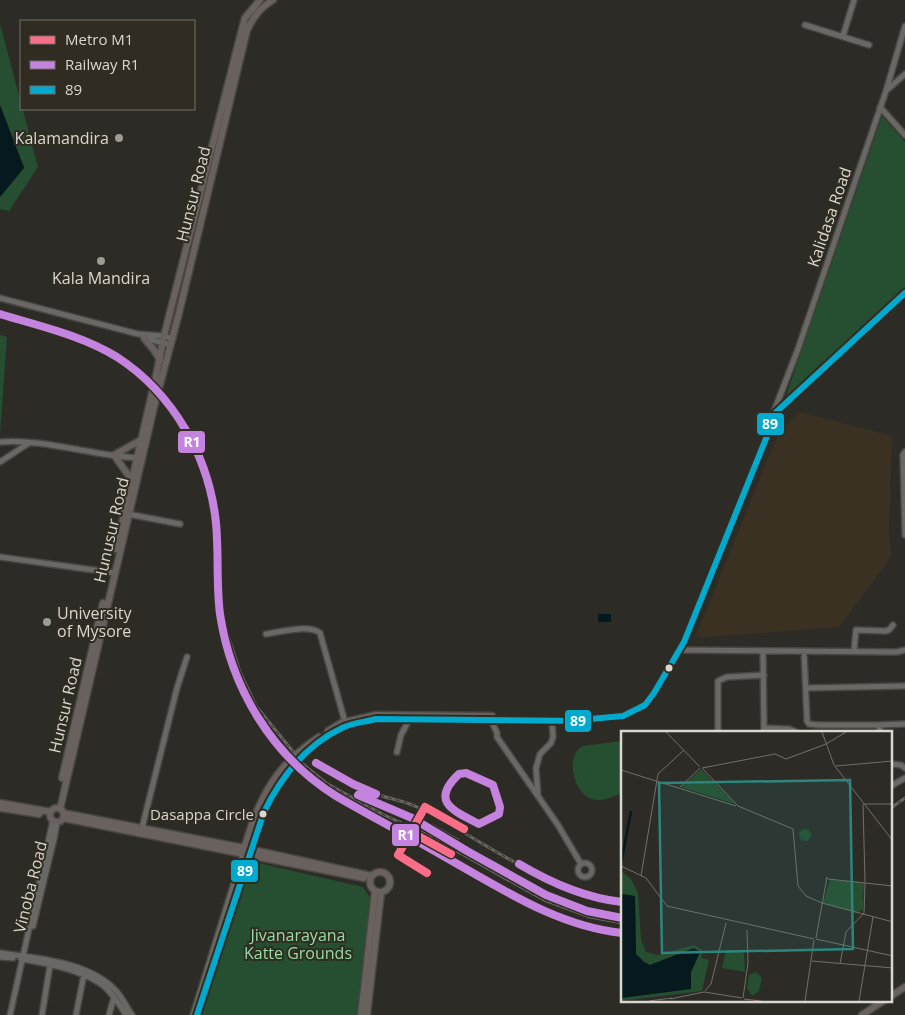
<svg xmlns="http://www.w3.org/2000/svg" width="905" height="1015" font-family="'Open Sans',sans-serif">
	<style>
		.industrial { fill: #3a3123 }
		.green { fill: #264e30 }
		.water { fill: #06191f }
		.lines { fill: none; stroke-linecap: round; stroke-linejoin: round }
		.minor-casing { stroke: #484641; stroke-width: 8 }
		.major-casing { stroke: #484641; stroke-width: 9 }
		.minor { stroke: #6a6864; stroke-width: 5 }
		.major { stroke: #68615d; stroke-width: 6 }
		.rail-casing { stroke: #686763; stroke-width: 3 }
		.rail { stroke: #302c22; stroke-width: 1; stroke-dasharray: 4; stroke-linecap: butt }
		.major-bridge-casing { stroke: #484641; stroke-width: 9; stroke-linecap: butt }
		.major-bridge { stroke: #68615d; stroke-width: 6 }
		.bus-1-casing { stroke: #302c22; stroke-width: 10 }
		.bus-1 { stroke: #00a9ce; stroke-width: 6 }
		.rail-1-casing { stroke: #302c22; stroke-width: 11 }
		.rail-1 { stroke: #c483df; stroke-width: 8 }
		.metro-1-casing { stroke: #302c22; stroke-width: 11 }
		.metro-1 { stroke: #fb6d88; stroke-width: 8 }
		.poi-dot { fill: #9c9b94; stroke: #302c22; stroke-width: 2 }
		.bus-dot { fill: #d9d7d0; stroke: #302c22; stroke-width: 2 }
		.labels { text-anchor: middle; dominant-baseline: central; stroke-width: 4; stroke-linejoin: round; paint-order: stroke }
		.bus-label { font-size: 15px; fill: #d9d7d0; stroke: #302c22; text-anchor: end }
		.poi-label { font-size: 16px; fill: #d9d7d0; stroke: #302c22; text-anchor: end }
		.street-label { font-size: 16px; fill: #d9d7d0; stroke: #302c22 }
		.park-label { font-size: 16px; fill: #94dea5; stroke: #302c22 }
		.inset-river { fill: none; stroke: #06191f; stroke-width: 2.5 }
		.inset-road { fill: none; stroke: #71706a; stroke-width: 1 }
		.view { fill: #2d857d; fill-opacity: 0.15; stroke: #2d857d; stroke-width: 2.5 }
		.inset-edge { fill: none; stroke: #d9d7d0; stroke-width: 2.5 }
		.line-badge { stroke: #302c22; stroke-width: 2 }
		.badge-label { font-size: 14px; text-anchor: middle; font-weight: bold; fill: #fff }
	</style>
	<rect width="100%" height="100%" fill="#2c2b26"/>
	<path class="industrial" d="M 800,412 L 892,436 L 889,530 L 891,557 L 839,627 L 695,638 L 770,453 L 781,430 Z"/>
	<path class="green" d="M 0,24 L 38,167 L 9,211 L 0,209 L 0,197 L 24,167 L 0,105 Z
		M 882,116 L 905,142 L 905,287 L 785,399 Z
		M 0,335 L 7,337 L 0,434 Z
		M 622,741 L 622,793 C 613,797 602,802 592,799 C 574,794 564,755 583,746 Z
		M 250,861 L 363,887 L 373,902 L 362,1015 L 200,1015 Z"/>
	<path class="water" d="M 0,105 L 24,168 L 0,197 Z
		M 598,614 L 611,614 L 611,622 L 598,622 Z"/>
	<g class="lines">
		<defs>
			<path id="minor" d="M 805,25 L 869,45
				M 843,36 L 854,0
				M 887,90 L 905,74
				M 880,107 L 905,135
				M 0,298 L 138,334 L 164,336 L 173,339
				M 145,338 L 171,345
				M 773,414 L 798,349 L 886,91 L 905,26
				M 0,442 C 45,438 95,457 141,458
				M 905,452 L 903,455 L 905,535
				M 0,462 L 29,443
				M 128,514 L 180,524
				M 0,557 L 115,573
				M 266,634 C 279,632 309,624 320,633 L 345,722
				M 680,650 L 897,652 L 905,650
				M 804,651 L 807,721 L 809,724 L 818,725 L 878,725 L 881,732
				M 854,651 L 856,630 L 885,631 L 889,630 L 893,625
				M 763,652 L 764,732
				M 806,688 L 905,686
				M 491,720 L 497,733 L 497,737 L 558,825 L 581,864
				M 878,725 L 905,724
				M 764,728 L 789,729 L 796,732
				M 718,732 L 718,681 L 727,677 L 764,675
				M 397,752 L 401,735 L 409,720
				M 891,764 L 901,765 L 905,768
				M 891,786 L 905,778
				M 538,796 L 536,768 L 540,754 L 551,743 L 553,737 L 552,721
				M 142,828 L 177,688 L 187,657
				M578 870a7 7 0 1 1 14 0a7 7 0 1 1-14 0Z
				M 33,926 L 54,839 L 57,822
				M 0,953 C 37,958 91,962 117,992 C 123,999 127,1008 132,1015
				M 0,957 L 13,958
				M 21,959 C 47,963 85,970 105,987 C 113,995 120,1005 126,1015
				M 10,1015 L 53,820
				M 42,1015 L 50,965
				M 76,1015 L 84,974
				M 109,1015 L 114,997
				M 193,1015 L 243,854
				M 197,1015 L 249,855"/>
			<path id="major" d="M 144,338 L 154,350 L 160,360
				M 156,376 L 164,336 L 241,33 L 245,18 L 260,0
				M 162,377 L 179,313 L 247,30 C 254,16 260,8 273,0
				M 131,479 L 114,455 L 141,440
				M 116,549 L 150,402
				M 567,717 L 583,716 L 589,718
				M 328,731 L 341,723 L 376,715 L 492,716
				M 62,778 L 103,603
				M 0,803 L 51,812
				M 0,808 L 39,814
				M50 815a7 7 0 1 1 14 0a7 7 0 1 1-14 0Z
				M 60,809 L 155,403
				M 63,813 L 244,848 L 372,876
				M 63,818 L 364,878
				M 243,854 C 245,844 249,834 252,824 C 266,785 284,760 319,737
				M 249,855 C 264,803 291,751 342,727 C 352,723 365,722 376,719 L 582,721 L 590,719 L 623,716 L 645,705 L 654,693 L 684,642 L 767,436 L 773,415 L 905,293
				M370 882a10 10 0 1 1 20 0a10 10 0 1 1-20 0Z
				M 891,996 L 905,987
				M 361,1015 L 375,891
				M 367,1015 L 381,893
				M 862,1015 L 883,1001"/>
		</defs>
		<use href="#minor" class="minor-casing"/>
		<use href="#major" class="major-casing"/>
		<use href="#minor" class="minor"/>
		<use href="#major" class="major"/>
		<defs>
			<path id="rail" d="M 0,314 C 27,322 54,328 80,339 C 147,367 203,430 213,504 C 220,549 213,596 226,640
				M 227,632 L 240,672 L 256,706 L 304,765 L 326,783 L 382,814 L 430,836 L 544,900 L 590,917 L 622,923
				M 258,719 L 276,743 L 295,763
				M 316,763 C 334,774 354,786 373,793 C 388,799 403,800 417,807 C 485,840 546,893 622,902
				M 466,773 L 493,785 L 500,807 L 499,814 L 479,824 C 454,811 429,802 459,774 Z
				M 364,797 L 401,813 L 435,832
				M 891,808 L 905,798
				M 382,821 L 523,902 C 555,917 587,929 622,933
				M 432,825 L 458,840
				M 411,832 L 398,855 L 427,873"/>
		</defs>
		<use href="#rail" class="rail-casing"/>
		<use href="#rail" class="rail"/>
		<defs>
			<path id="major-bridge" d="M 150,402 L 156,376
				M 155,403 L 162,377"/>
		</defs>
		<use href="#major-bridge" class="major-bridge-casing"/>
		<use href="#major-bridge" class="major-bridge"/>
		<defs>
			<path id="bus-1" d="M 197,1015 L 264,812 C 281,777 306,745 342,728 C 352,723 365,722 376,719 L 582,721 L 590,719 L 623,716 L 645,705 L 654,693 L 684,642 L 767,436 L 773,415 L 905,293"/>
		</defs>
		<use href="#bus-1" class="bus-1-casing"/>
		<use href="#bus-1" class="bus-1"/>
		<defs>
			<path id="rail-1" d="M 0,314 C 39,326 81,335 117,357 C 174,394 209,457 216,523 C 219,553 216,584 220,614 C 231,688 272,756 336,796 C 372,817 409,836 445,857 C 502,889 557,926 622,933
				M 316,763 L 353,784 L 376,794
				M 466,773 L 493,785 L 500,807 L 499,814 L 479,824 C 454,811 429,802 459,774 Z
				M 358,795 L 412,818 L 467,851 L 546,895 L 587,911 L 622,918
				M 519,864 C 551,883 585,898 622,902"/>
		</defs>
		<use href="#rail-1" class="rail-1-casing"/>
		<use href="#rail-1" class="rail-1"/>
		<defs>
			<path id="metro-1" d="M 411,832 L 451,854
				M 427,873 L 398,855 L 425,807 L 464,829"/>
		</defs>
		<use href="#metro-1" class="metro-1-casing"/>
		<use href="#metro-1" class="metro-1"/>
	</g>
	<g class="poi-dot">
		<circle cx="119" cy="138" r="5"/>
		<circle cx="101" cy="261" r="5"/>
		<circle cx="47" cy="622" r="5"/>
	</g>
	<g class="bus-dot">
		<circle cx="669" cy="668" r="4.5"/>
		<circle cx="263" cy="814" r="4.5"/>
	</g>
	<g class="labels">
		<g class="bus-label">
			<text x="254" y="814">Dasappa Circle</text>
		</g>
		<g class="poi-label">
			<text x="109" y="138">Kalamandira</text>
			<text x="101" y="278" text-anchor="middle">Kala Mandira</text>
			<text x="57" y="613" text-anchor="start">University<tspan x="57" dy="18">of Mysore</tspan></text>
		</g>
		<g class="street-label">
			<text transform="translate(193 194) rotate(-76)">Hunsur Road</text>
			<text transform="translate(829 217) rotate(-71)">Kalidasa Road</text>
			<text transform="translate(111 530) rotate(-77)">Hunusur Road</text>
			<text transform="translate(65 705) rotate(-77)">Hunsur Road</text>
			<text transform="translate(30 887) rotate(-76)">Vinoba Road</text>
		</g>
		<g class="park-label">
			<text x="298" y="935">Jivanarayana<tspan x="298" dy="18">Katte Grounds</tspan></text>
		</g>
	</g>
	<g transform="translate(621 731)">
		<rect width="271" height="271" fill="#2c2b26"/>
		<path d="M 80,38 L 114,73 L 60,56 ZM178 104a6 6 0 1 1 12 0a6 6 0 1 1-12 0ZM 0,140 L 10,148 L 17,162 L 20,209 L 25,221 L 37,224 L 73,214 L 81,219 L 80,227 L 88,229 L 81,260 L 0,270 L 0,267 L 69,258 L 70,241 L 79,221 L 73,217 L 29,234 L 23,231 L 15,223 L 14,165 L 0,163 ZM 209,149 L 243,151 L 242,179 L 235,182 L 202,172 ZM 105,219 L 123,220 L 124,241 L 101,237 ZM 135,241 L 141,247 L 138,260 L 131,265 L 126,257 L 128,244 Z" fill="#264e30"/>
		<path d="M 0,163 L 14,165 L 15,223 L 23,231 L 29,234 L 73,217 L 79,221 L 70,241 L 70,258 L 0,267 Z" fill="#06191f"/>
		<path class="inset-river" d="M 0,133 L 10,80"/>
		<path class="inset-road" d="M 45,1 L 79,36M 201,1 L 213,34 L 272,110M 215,35 L 272,30M 81,37 L 154,23 L 165,28 L 205,13 L 225,1M 81,37 L 117,75 L 172,98 L 177,155 L 185,165 L 201,172M 0,39 L 115,75M 59,56 L 79,37M 242,73 L 244,151M 243,73 L 272,73M 0,135 L 25,147 L 46,175 L 193,208M 20,145 L 37,43 L 63,19M 207,148 L 272,155M 201,172 L 272,191M 195,207 L 206,146 L 205,149M 195,208 L 272,225M 191,230 L 272,237M 219,233 L 225,201 L 243,182 L 244,152M 84,260 L 90,253 L 105,192M 122,267 L 127,232 L 126,199M 49,268 L 83,261 L 121,267M 123,268 L 140,270M 28,270 L 51,267M 184,270 L 193,209M 238,270 L 252,186"/>
		<path class="view" d="M 229,49 L 232,218 L 41,222 L 38,52 Z"/>
		<rect width="271" height="271" class="inset-edge"/>
	</g>
	<g class="line-badge">
		<rect x="756" y="412" width="29" height="24" rx="5" fill="#00a9ce"/>
		<rect x="177" y="430" width="29" height="24" rx="5" fill="#c483df"/>
		<rect x="564" y="709" width="28" height="24" rx="5" fill="#00a9ce"/>
		<rect x="391" y="823" width="29" height="24" rx="5" fill="#c483df"/>
		<rect x="230" y="859" width="29" height="24" rx="5" fill="#00a9ce"/>
	</g>
	<g class="badge-label">
		<text x="770" y="429">89</text>
		<text x="192" y="447">R1</text>
		<text x="578" y="726">89</text>
		<text x="406" y="840">R1</text>
		<text x="245" y="876">89</text>
	</g>
	<rect x="20" y="20" width="175" height="90" fill="#302c22" stroke="#747068"/>
	<rect x="30" y="36" width="25" height="8" fill="#fb6d88" stroke="#747068"/>
	<text x="65" y="45" font-size="15" fill="#d9d7d0">Metro M1</text>
	<rect x="30" y="61" width="25" height="8" fill="#c483df" stroke="#747068"/>
	<text x="65" y="70" font-size="15" fill="#d9d7d0">Railway R1</text>
	<rect x="30" y="86" width="25" height="8" fill="#00a9ce" stroke="#747068"/>
	<text x="65" y="95" font-size="15" fill="#d9d7d0">89</text>
</svg>
